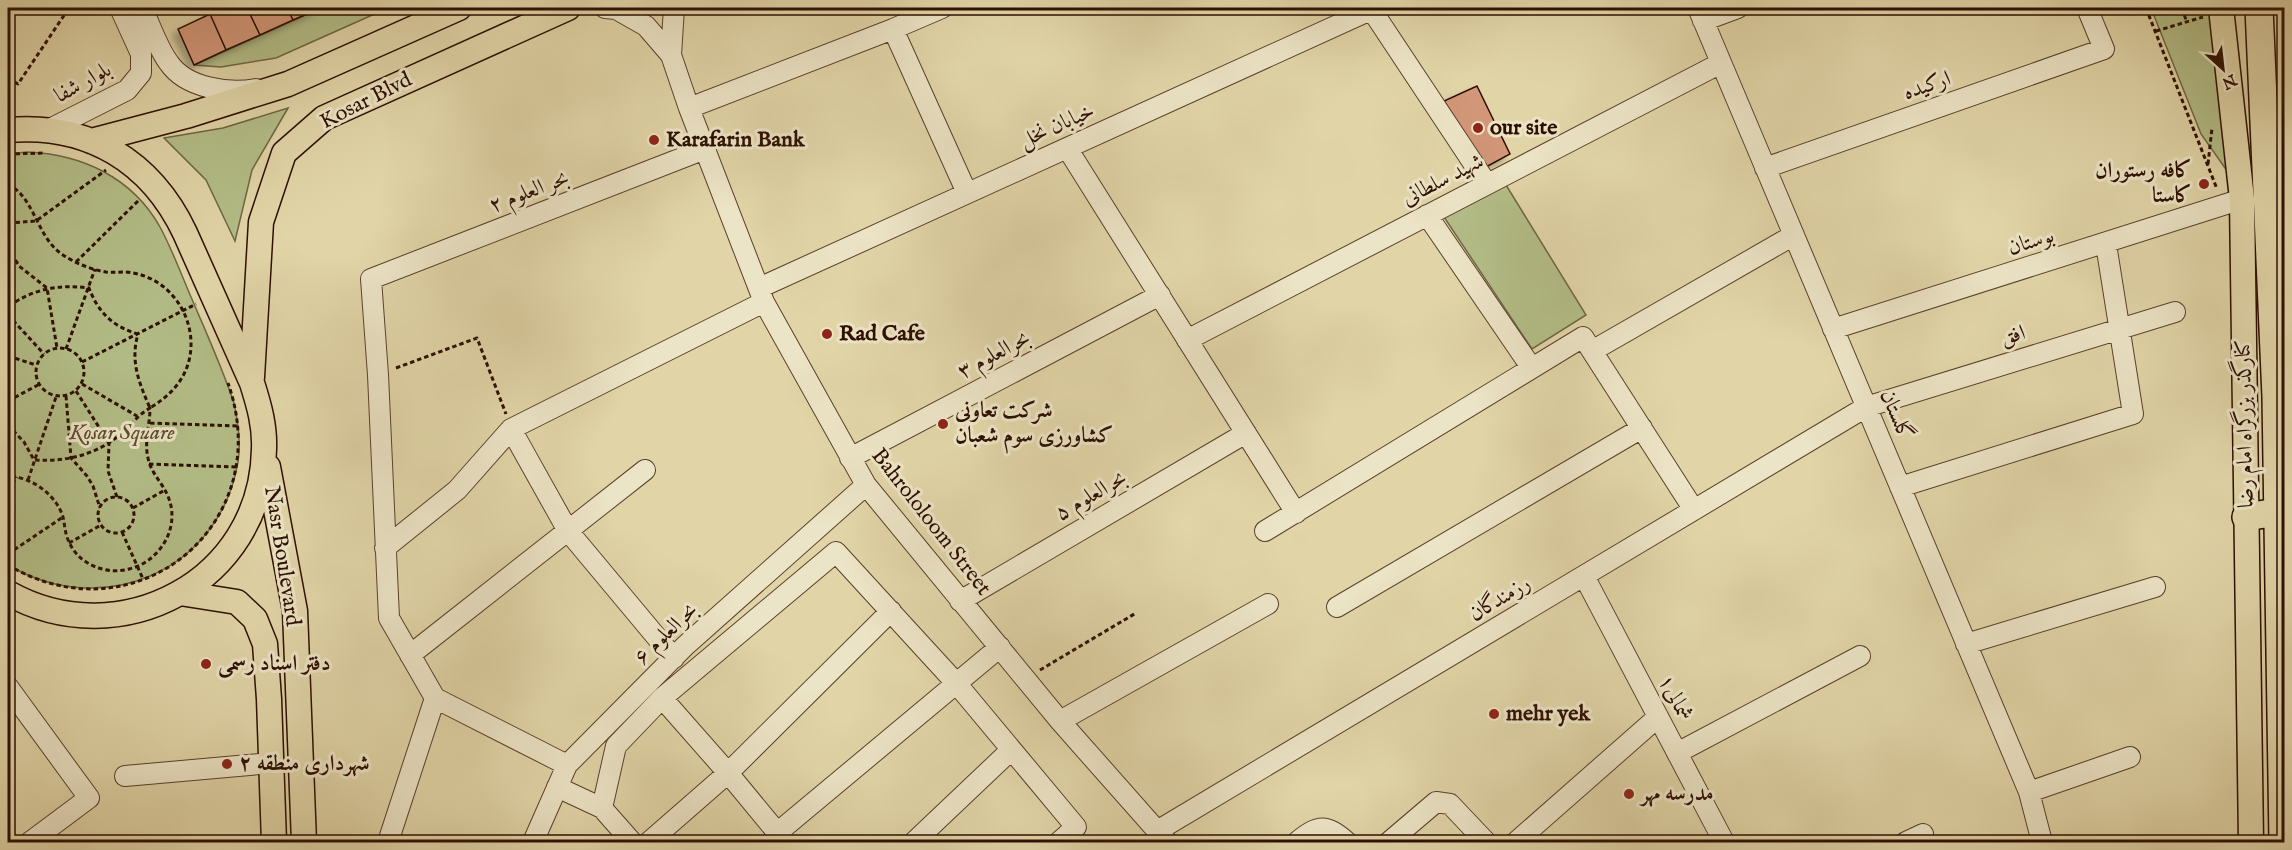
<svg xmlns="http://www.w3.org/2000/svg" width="2292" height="850" font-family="'IM FELL English',Amiri,serif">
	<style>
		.green { fill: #b3bd87; stroke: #706644; stroke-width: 1.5 }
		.building { fill: #d29679; stroke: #2d0f00; stroke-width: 1.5; filter: url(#shadow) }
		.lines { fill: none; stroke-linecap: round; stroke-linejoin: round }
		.minor-casing { stroke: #5a402a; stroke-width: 22 }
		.major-casing { stroke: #2d0f00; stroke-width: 27 }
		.highway-casing { stroke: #2d0f00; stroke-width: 30 }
		.path { stroke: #2d0f00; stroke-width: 3; stroke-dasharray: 4.5 3; stroke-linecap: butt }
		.minor { stroke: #ece4c6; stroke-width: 20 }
		.major { stroke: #e1d5a8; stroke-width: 24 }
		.highway { stroke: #e1d5a8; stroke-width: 27 }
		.poi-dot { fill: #8f2418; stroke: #ece4c6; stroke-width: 2 }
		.labels { text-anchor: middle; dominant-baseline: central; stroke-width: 6; stroke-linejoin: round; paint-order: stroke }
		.street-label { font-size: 22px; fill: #2d0f00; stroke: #ece4c6 }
		.poi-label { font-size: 22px; font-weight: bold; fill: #2d0f00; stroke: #ece4c6; text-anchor: start }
		.park-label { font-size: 22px; font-style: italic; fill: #5c4c2f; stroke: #ece4c6 }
	</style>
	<defs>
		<filter id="shadow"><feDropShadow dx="-5.5" dy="5.5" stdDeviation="3" flood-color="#0004"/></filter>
	</defs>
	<rect width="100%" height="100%" fill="#e1d5a8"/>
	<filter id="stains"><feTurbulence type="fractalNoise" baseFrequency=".00333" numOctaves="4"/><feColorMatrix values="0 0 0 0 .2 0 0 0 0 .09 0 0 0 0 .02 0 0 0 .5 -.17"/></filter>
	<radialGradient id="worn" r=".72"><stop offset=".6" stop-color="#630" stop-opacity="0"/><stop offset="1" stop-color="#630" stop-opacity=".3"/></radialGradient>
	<path class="green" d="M 321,8 L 388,8 L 276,58 L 221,67 L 194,65 Z
		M 2151,8 L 2211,8 L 2230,175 L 2201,134 Z
		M 288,108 L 252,170 L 235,241 L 206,180 L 164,138 L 223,128 Z
		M 27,152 C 81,154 132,177 160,227 C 172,249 181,274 191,297 C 206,332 222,367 234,403 C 238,423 241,442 238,462 C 219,573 101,620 8,565 L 8,154 Z
		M 1506,185 L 1586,315 L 1532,349 L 1444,217 Z"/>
	<path class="building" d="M 226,8 L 247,8 L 260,35 L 226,50 L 210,14 Z
		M 247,8 L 287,8 L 293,20 L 260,35 Z
		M 287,8 L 321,8 L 293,20 Z
		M 210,14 L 226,50 L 194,65 L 178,29 Z
		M 1477,86 L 1510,154 L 1486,167 L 1444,101 Z"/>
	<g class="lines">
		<defs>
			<path id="minor" d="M 142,8 C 150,24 158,49 169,63 C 186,88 228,94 256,89
				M 605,8 L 616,9 L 646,26 L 671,55 L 689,108 L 764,302 L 866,485 L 1060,721 L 1167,842
				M 1698,8 L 2029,792 L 2042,842
				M 1371,9 L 1487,184
				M 1703,21 L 1738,8
				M 893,29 L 967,193
				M 671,55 L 674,8
				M 689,108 L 893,29 L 942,8
				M 48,130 L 127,90 L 141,73 L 141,54 L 120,8
				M 1067,148 L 1296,513
				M 1765,168 L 2104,49 L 2087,8
				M 1427,215 L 1531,367
				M 759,288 L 1375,8
				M 1833,329 L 2242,199
				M 1187,340 L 1721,63
				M 1592,351 L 1794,235
				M 511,429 L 568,531 L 674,658
				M 850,458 L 1160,295
				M 1900,487 L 2133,414 L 2106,244
				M 1265,531 L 1583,337 L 1694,510
				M 385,548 L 457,490 L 511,429 L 764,302
				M 1584,576 L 1724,842
				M 960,601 L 1246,433
				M 1337,607 L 1642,428
				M 1966,644 L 2155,587
				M 410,655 L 645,470
				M 8,687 L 89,798 L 30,842
				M 435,698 L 567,765
				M 662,698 L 728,773 L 785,842
				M 1060,721 L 1268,604
				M 1677,753 L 1860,656
				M 125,776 L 271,763
				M 557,787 L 602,808 L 616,746 L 662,698 L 836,552 L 956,683 L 1076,827 L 1059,842
				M 2029,792 L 2130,757
				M 602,808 L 632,842
				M 1157,831 L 1866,407 L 2175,312
				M 777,833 L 1000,647
				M 388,842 L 435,698 L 389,618 L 378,375 L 371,279 L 705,149
				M 533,842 L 567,765 L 685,646 L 866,485
				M 649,842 L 728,773 L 891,611
				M 914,842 L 1011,750
				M 1297,842 C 1319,824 1326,824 1347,842
				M 1389,842 L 1436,802 L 1450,804 L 1486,842
				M 1516,842 L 1658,717
				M 1906,842 L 1923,834"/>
			<path id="major" d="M 2221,8 L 2242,199 L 2251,842
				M 8,130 C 88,123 151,161 185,233 L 252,383 C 259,405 265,426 264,449 C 262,581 120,656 8,593
				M 91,141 L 186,116 L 288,84 L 459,8
				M 252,377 L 261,222 L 284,153 L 324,118 L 568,8
				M 268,467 L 295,611 L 304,842
				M 180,593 L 237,602 L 255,619 L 265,644 L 269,699 L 274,842"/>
			<path id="highway" d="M 2259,8 L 2276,397 L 2283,842
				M 2246,517 L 2277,512"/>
		</defs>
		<use href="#minor" class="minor-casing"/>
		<use href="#major" class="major-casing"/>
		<use href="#highway" class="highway-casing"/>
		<path class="path" d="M 2146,8 L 2217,189
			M 2182,8 L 2186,20
			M 2156,31 L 2203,17
			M 8,78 L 18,84 L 69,8
			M 8,154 L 45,153
			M 2208,164 L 2212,128
			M 8,184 C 36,199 36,237 63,255 C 75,263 92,270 106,272 C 115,273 124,271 133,273 C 168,279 192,312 191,346 C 190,375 173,394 150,408 C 139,383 130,361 138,334 C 113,327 98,312 89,288 C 59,284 32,289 8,307
			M 8,223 L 36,221 L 106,170
			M 8,247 L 19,266 L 47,288 L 57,348
			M 76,262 L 139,200
			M 8,315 L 44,354
			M36 372a24 24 0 1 1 48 0a24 24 0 1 1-48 0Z
			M 66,349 L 95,269
			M 8,356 L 36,365
			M 82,362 L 196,304
			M 396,368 L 477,338 L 506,414
			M 82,384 L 137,416
			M 76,391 L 109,443 L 108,471 L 117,497
			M 66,396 L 71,458 L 87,476 L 93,486 L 100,508
			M 8,401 L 38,385
			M 150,423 L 238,426
			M 8,425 L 24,442 L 34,460 C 66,462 97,455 122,433 C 132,424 138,415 150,408 C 150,425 144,441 148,458 C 151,474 164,484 169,499 C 180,529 159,562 129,569 C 107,575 80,565 70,544 C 65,535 65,526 63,517 C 56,494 31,477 8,476
			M 149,464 L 237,467
			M 28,480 L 56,397
			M 8,490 L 17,477
			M98 515a18 18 0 1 1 36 0a18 18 0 1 1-36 0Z
			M 133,508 L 165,490
			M 122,532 L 143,579
			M 69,543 L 101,525
			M 8,554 L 63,517
			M 8,565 C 136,641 278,524 228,383
			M 1040,670 L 1136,613
			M 2190,842 L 2196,841 L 2220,842"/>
		<use href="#minor" class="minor"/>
		<use href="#major" class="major"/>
		<use href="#highway" class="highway"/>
	</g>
	<g class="poi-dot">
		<circle cx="1478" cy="128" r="6"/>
		<circle cx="654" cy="140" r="6"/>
		<circle cx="2204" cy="184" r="6"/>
		<circle cx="827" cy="334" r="6"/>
		<circle cx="943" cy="424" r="6"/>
		<circle cx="206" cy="664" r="6"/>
		<circle cx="1494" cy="714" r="6"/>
		<circle cx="227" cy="764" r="6"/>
		<circle cx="1629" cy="794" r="6"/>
	</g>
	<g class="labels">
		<g class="street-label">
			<text transform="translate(83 83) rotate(-29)">بلوار شفا</text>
			<text transform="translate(1927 86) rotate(-19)">ارکیده</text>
			<text transform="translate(366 101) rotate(-27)">Kosar Blvd</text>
			<text transform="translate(1057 126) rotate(-24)">خیابان نخل</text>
			<text transform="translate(1443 180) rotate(-27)">شهید سلطانی</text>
			<text transform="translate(529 192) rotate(-21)">بحر العلوم ۲</text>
			<text transform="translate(2031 242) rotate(-17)">بوستان</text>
			<text transform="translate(2013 336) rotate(-17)">افق</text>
			<text transform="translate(994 355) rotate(-28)">بحرالعلوم ۳</text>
			<text transform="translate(1896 415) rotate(67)">گلستان</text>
			<text transform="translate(2245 424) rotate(-91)">کنارگذر بزرگراه امام رضا</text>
			<text transform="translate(1091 496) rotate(-30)">بحرالعلوم ۵</text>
			<text transform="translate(931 522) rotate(52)">Bahrololoom Street</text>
			<text transform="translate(282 556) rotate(81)">Nasr Boulevard</text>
			<text transform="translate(1500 599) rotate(-31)">رزمندگان</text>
			<text transform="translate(666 634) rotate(-44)">بحرالعلوم ۶</text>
			<text transform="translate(1675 698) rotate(62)">شمالی۱</text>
		</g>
		<g class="poi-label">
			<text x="1490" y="128">our site</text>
			<text x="666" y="140">Karafarin Bank</text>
			<text x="2192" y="171" text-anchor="end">کافه رستوران<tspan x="2192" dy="25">کاستا</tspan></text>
			<text x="839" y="334">Rad Cafe</text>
			<text x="955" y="411">شرکت تعاونی<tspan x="955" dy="25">کشاورزی سوم شعبان</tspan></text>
			<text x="218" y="664">دفتر اسناد رسمی</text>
			<text x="1506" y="714">mehr yek</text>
			<text x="239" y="764">شهرداری منطقه ۲</text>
			<text x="1641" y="794">مدرسه مهر</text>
		</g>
		<g class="park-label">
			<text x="122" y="433">Kosar Square</text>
		</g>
	</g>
	<rect width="2292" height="850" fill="none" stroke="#e1d5a8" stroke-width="30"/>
	<rect x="9" y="9" width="2274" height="832" fill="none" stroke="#2d0f00" stroke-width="3"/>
	<rect x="15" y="15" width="2262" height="820" fill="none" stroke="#2d0f00" stroke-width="1.5"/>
	<g transform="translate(2223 69) rotate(153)" stroke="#ece4c6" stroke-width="4.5" paint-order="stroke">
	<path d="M0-4.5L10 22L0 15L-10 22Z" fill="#2d0f00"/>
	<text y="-9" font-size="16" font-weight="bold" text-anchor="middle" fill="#2d0f00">N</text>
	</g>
	<rect width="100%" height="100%" filter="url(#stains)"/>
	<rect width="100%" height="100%" fill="url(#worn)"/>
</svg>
